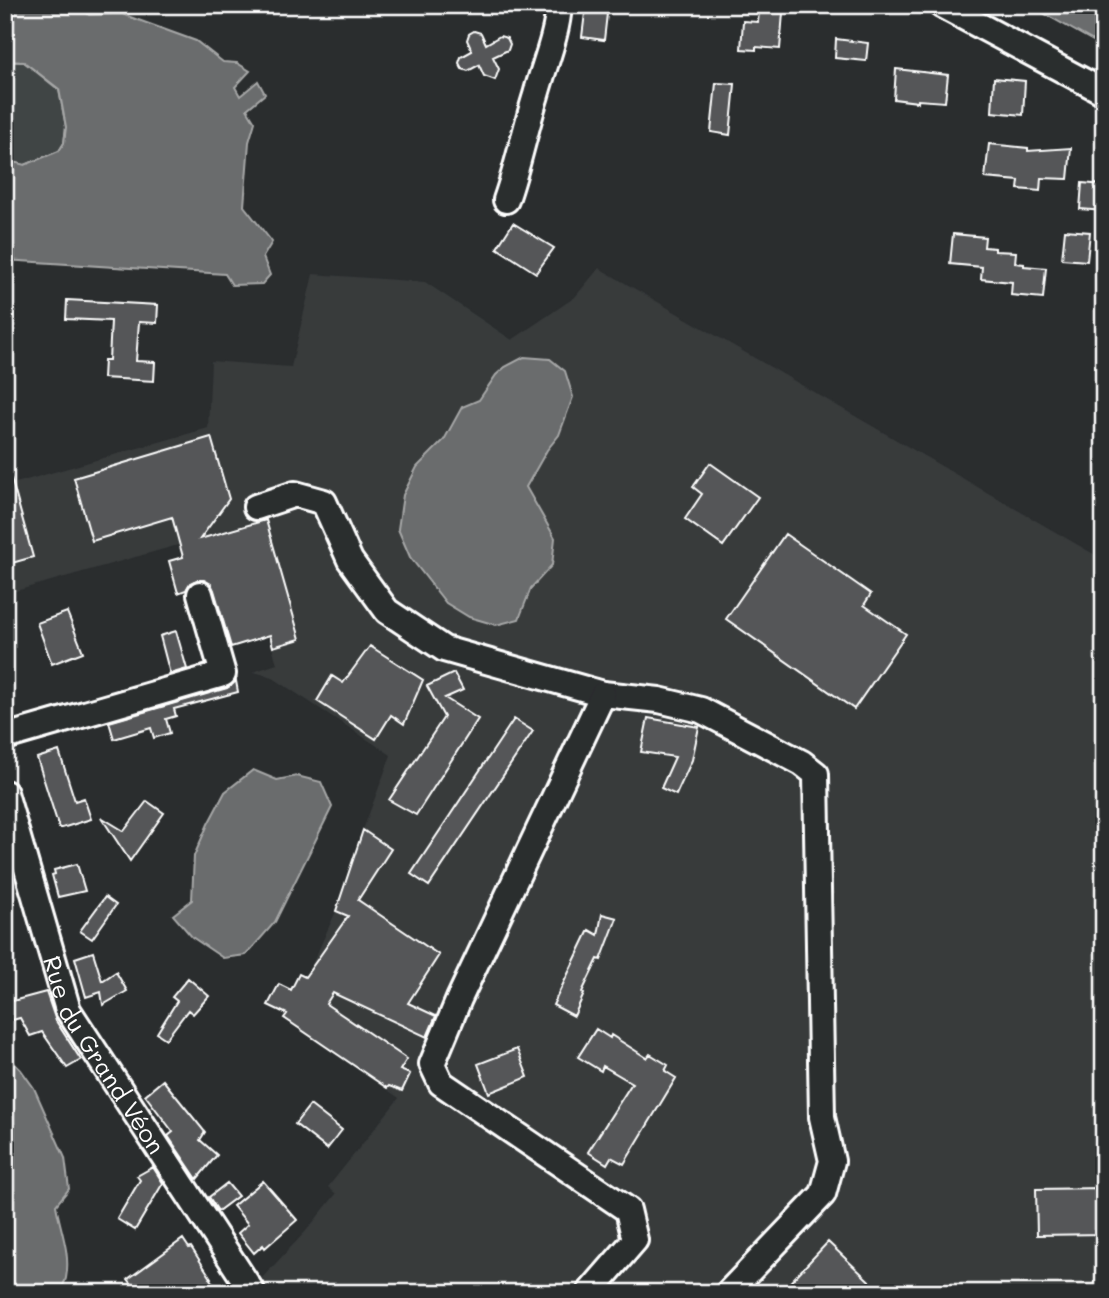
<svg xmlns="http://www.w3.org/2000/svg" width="1109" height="1298" font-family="Mali,sans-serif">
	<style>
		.built { fill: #373a3b }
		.green { fill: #414445; stroke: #a0a2a2; stroke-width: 2 }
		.water { fill: #6a6c6d; stroke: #a6a7a7; stroke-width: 2 }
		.building { fill: #555758; stroke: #fff; stroke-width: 2 }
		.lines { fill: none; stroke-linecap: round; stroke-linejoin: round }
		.minor-casing { stroke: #fff; stroke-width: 30 }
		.minor { stroke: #2a2d2e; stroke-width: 24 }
		.labels { text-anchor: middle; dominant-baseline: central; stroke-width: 7; stroke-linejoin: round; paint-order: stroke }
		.street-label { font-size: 24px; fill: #fff; stroke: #2a2d2e }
	</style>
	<rect width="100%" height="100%" fill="#2a2d2e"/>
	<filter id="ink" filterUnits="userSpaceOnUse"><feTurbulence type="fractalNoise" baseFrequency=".0143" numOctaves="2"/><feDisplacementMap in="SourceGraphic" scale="14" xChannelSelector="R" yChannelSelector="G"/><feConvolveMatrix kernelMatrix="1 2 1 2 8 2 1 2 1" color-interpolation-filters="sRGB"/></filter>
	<g filter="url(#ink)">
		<path class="built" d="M 599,268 L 1104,560 L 1104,1287 L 1100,1293 L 273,1293 L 262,1278 L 306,1231 L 336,1194 L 328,1187 L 399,1098 L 284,1018 L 306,978 L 336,911 L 364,827 L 391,755 L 273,678 L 266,675 L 253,672 L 277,664 L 238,528 L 5,594 L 5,486 L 208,428 L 211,361 L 291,367 L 313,274 L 425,282 L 512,340 L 575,297 Z"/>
		<path class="green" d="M 5,61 L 24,62 L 59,90 L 66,127 L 64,143 L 59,151 L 25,165 L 5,160 Z"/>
		<path class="water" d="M 5,5 L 79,5 L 89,15 L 122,14 L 196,41 L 223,62 L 237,63 L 250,71 L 235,87 L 240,96 L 258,81 L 265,94 L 247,109 L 255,122 L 249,142 L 244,206 L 272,242 L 263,257 L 270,275 L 262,284 L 232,285 L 225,274 L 5,260 L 5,160 L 25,165 L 59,151 L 64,143 L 66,127 L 59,89 L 24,62 L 5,61 Z
			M 1029,5 L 1104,5 L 1104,47 Z
			M 524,357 L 550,359 L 565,371 L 573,397 L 559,435 L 547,450 L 526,487 L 555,538 L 552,565 L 531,588 L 519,619 L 496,625 L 469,617 L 446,603 L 410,557 L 398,529 L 403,495 L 417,467 L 444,440 L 462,407 L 479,400 L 496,375 L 505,367 Z
			M 253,770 L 277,780 L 297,776 L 321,782 L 332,807 L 275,922 L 246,955 L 223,958 L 192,937 L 173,915 L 192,900 L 194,856 L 208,824 L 225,792 Z
			M 5,1054 L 21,1070 L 34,1088 L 65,1158 L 69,1189 L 56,1205 C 60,1229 71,1253 66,1278 C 65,1283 61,1288 59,1293 L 5,1293 Z"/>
		<path class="building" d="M 586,5 L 608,5 L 604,40 L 582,37 Z
			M 759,11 L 783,13 L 780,49 L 756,47 L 756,50 L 741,49 L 743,21 L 758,22 Z
			M 474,31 L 481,33 L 486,44 L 500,36 L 507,38 L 510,44 L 508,50 L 493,57 L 499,69 L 495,80 L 484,76 L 479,65 L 468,71 L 462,69 L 459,63 L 461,57 L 472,51 L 467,40 L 469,34 Z
			M 836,39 L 868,43 L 866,61 L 835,58 Z
			M 896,69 L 948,75 L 945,102 L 918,100 L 918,102 L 894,99 Z
			M 994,78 L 1025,81 L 1023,115 L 992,112 Z
			M 716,83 L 735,84 L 730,135 L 711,132 Z
			M 989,144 L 1028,148 L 1028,151 L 1071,148 L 1068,179 L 1041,178 L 1040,191 L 1018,189 L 1019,181 L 985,178 Z
			M 1082,183 L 1104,185 L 1104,211 L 1080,209 Z
			M 513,223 L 554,248 L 536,273 L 497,248 Z
			M 1065,230 L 1090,232 L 1087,261 L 1062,259 Z
			M 953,234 L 985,237 L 984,247 L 995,248 L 995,251 L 1016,252 L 1015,263 L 1024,264 L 1024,266 L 1046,268 L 1043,298 L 1011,295 L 1012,282 L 981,279 L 982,267 L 950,264 Z
			M 67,300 L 158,305 L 157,323 L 139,322 L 136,361 L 155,362 L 154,381 L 103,378 L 104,360 L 109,360 L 111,321 L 66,319 Z
			M 211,437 L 229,499 L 200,539 L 266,520 L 300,639 L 273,647 L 270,635 L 231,647 L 214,590 L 211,584 L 204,580 L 197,580 L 190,583 L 186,590 L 178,593 L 169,561 L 183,557 L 172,517 L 92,541 L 74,478 Z
			M 710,463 L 758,497 L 723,546 L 685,519 L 702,494 L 693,487 Z
			M 5,474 L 10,474 L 33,557 L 5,565 Z
			M 785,534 L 871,594 L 864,605 L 906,634 L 854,709 L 726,619 Z
			M 67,612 L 83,652 L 52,664 L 37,623 Z
			M 176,631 L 187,669 L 170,674 L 160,636 Z
			M 370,646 L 423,680 L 404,724 L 391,715 L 376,739 L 317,701 L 332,676 L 343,683 Z
			M 454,673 L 463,690 L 445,698 L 478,719 L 416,815 L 389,800 L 444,717 L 427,686 Z
			M 236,681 L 238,692 L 174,709 L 176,716 L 166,719 L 170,733 L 154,738 L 151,728 L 114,739 L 109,722 L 227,688 Z
			M 648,718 L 699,727 L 692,760 L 676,795 L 661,788 L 675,757 L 641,752 Z
			M 514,719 L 533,731 L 429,886 L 411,874 Z
			M 59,751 L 75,801 L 84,798 L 91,819 L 62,828 L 59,828 L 37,758 Z
			M 147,801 L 164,813 L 130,861 L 101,817 L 124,831 Z
			M 363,830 L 391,849 L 358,900 L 439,955 L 408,1003 L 436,1016 L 427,1037 L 333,993 L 326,1004 L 407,1059 L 400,1070 L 410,1074 L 402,1091 L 389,1086 L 387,1088 L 284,1018 L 287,1014 L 268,1005 L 279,984 L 291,990 L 299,974 L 305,977 L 348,916 L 336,911 Z
			M 77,864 L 85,891 L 58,897 L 52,875 L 55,874 L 54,870 Z
			M 105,897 L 116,905 L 92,939 L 80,931 Z
			M 602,914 L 617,918 L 601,960 L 598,959 L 582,992 L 584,994 L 574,1016 L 553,1005 L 589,930 L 598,935 Z
			M 93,952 L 102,981 L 116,972 L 127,991 L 103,1005 L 101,992 L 86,997 L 75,958 Z
			M 188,978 L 209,996 L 193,1014 L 188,1010 L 166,1039 L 157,1033 L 177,1001 L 172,997 Z
			M 46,992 L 56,1021 L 81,1060 L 67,1068 L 42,1032 L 30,1036 L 20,1018 L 5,1022 L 5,1003 Z
			M 596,1029 L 610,1038 L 611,1035 L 647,1058 L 650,1054 L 668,1065 L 665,1071 L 676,1078 L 624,1164 L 611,1157 L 607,1164 L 588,1152 L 632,1083 L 603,1066 L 601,1071 L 578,1057 Z
			M 517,1049 L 528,1077 L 489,1093 L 478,1064 Z
			M 163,1080 L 205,1132 L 200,1140 L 217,1155 L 197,1179 L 168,1136 L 173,1132 L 145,1095 Z
			M 310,1105 L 342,1130 L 327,1149 L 295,1124 Z
			M 153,1167 L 163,1183 L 135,1230 L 117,1219 L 140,1180 L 137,1176 Z
			M 263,1181 L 297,1220 L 265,1248 L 263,1245 L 254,1253 L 238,1233 L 248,1224 L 233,1206 Z
			M 227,1183 L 238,1196 L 218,1211 L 209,1197 Z
			M 1104,1188 L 1104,1234 L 1037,1235 L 1036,1189 Z
			M 183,1239 L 189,1248 L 191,1247 L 211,1278 L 210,1279 L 219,1293 L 139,1293 L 128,1279 Z
			M 828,1242 L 882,1293 L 780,1293 Z"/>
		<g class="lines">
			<defs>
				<g id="minor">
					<path d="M 941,5 L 1104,92"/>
					<path d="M 506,200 C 518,166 525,130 536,95 C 544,65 557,36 559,5"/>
					<path d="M 256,507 L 295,494 L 324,502 L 350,560 L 387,611 L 444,649 L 603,694 L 659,700 L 701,710 L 802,763 L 816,774 L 822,1117 L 832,1161 L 823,1194 L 728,1293"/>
					<path d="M 5,737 L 223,674 L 200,594"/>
					<path id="s1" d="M 5,793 L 68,1010 L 253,1293"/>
					<path d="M 589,1293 L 635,1240 L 628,1210 L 441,1083 L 432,1064 L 459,999 L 603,694"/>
				</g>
			</defs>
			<use href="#minor" class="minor-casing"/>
			<use href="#minor" class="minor"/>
		</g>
	</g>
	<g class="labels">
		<g class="street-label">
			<text stroke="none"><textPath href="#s1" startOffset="282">Rue du Grand Véon</textPath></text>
		</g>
	</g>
	<rect width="1109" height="1298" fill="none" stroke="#2a2d2e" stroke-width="28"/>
	<rect x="14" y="14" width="1081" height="1270" fill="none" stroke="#fff" stroke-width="2.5" filter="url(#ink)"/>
</svg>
